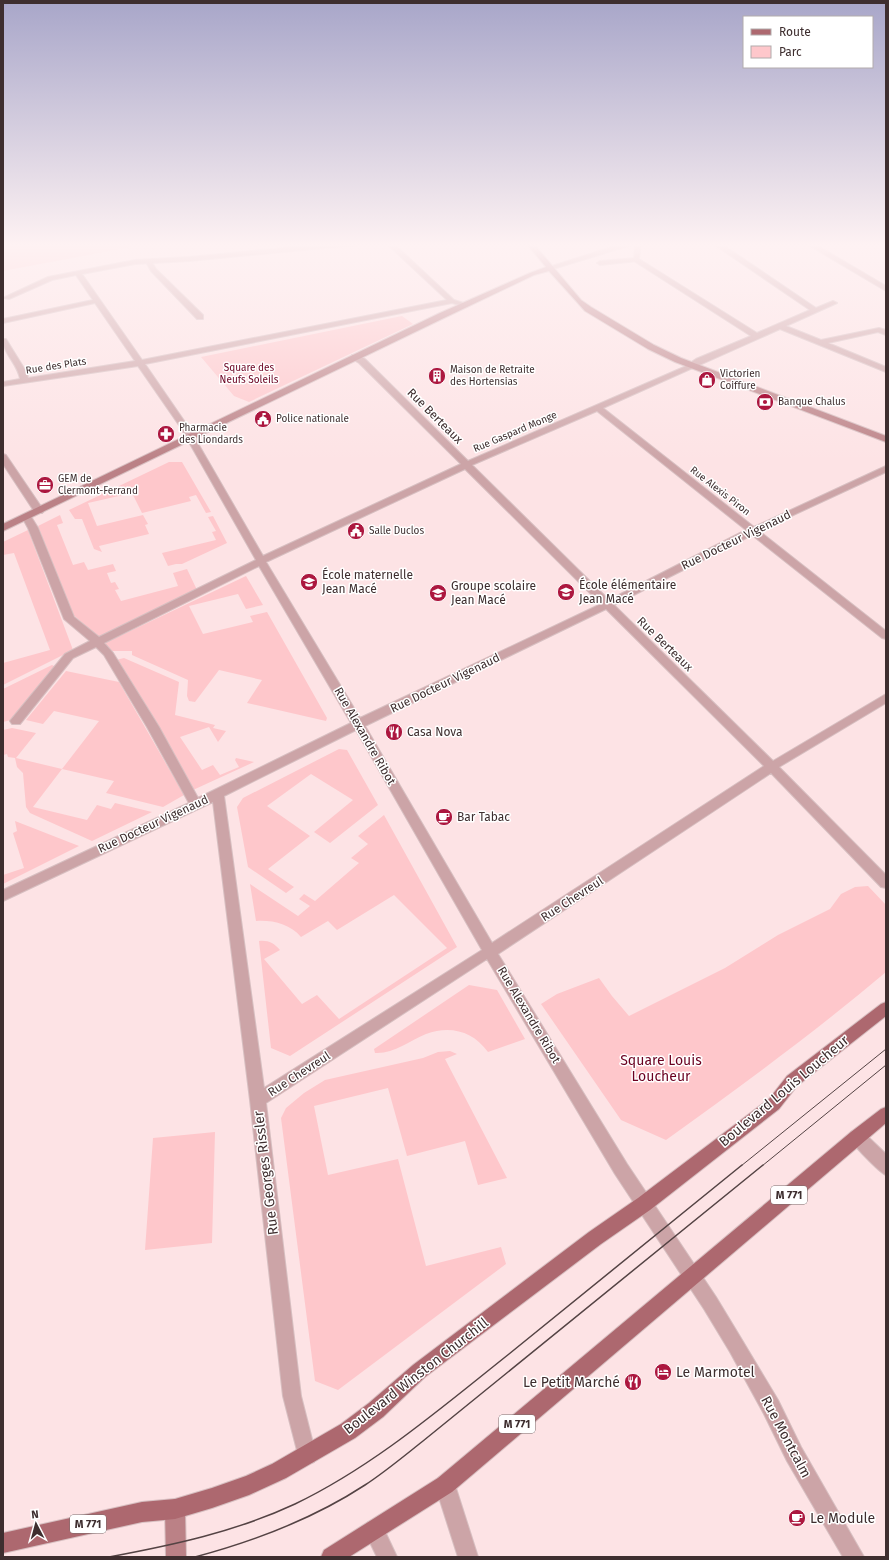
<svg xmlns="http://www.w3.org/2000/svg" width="889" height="1560" font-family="'Fira Sans',sans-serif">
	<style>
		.green { fill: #fec7cb }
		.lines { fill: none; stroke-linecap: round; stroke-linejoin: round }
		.lane-casing { stroke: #d7bfc1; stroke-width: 2 }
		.street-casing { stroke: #d7bfc1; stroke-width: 2 }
		.secondary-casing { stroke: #d7bfc1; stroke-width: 2 }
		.primary-casing { stroke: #d7bfc1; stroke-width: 2 }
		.lane { fill: #cca4a7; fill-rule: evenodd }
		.street { fill: #cca4a7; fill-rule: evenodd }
		.secondary { fill: #bb8186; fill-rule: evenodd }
		.primary { fill: #ad686f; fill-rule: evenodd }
		.tram-far1 { stroke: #544344; stroke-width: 1 }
		.tram { stroke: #544344; stroke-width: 1.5 }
		.labels { text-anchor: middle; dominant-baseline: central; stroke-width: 3; stroke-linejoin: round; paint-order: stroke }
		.far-street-label { font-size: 10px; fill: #3e2e2f; stroke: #fff }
		.far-park-label { font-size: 10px; fill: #6a0020; stroke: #fff }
		.far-poi-label { font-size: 10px; fill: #3e2e2f; stroke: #fff; text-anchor: start }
		.shield { fill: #fff; stroke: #786d6d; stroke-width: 1 }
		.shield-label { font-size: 11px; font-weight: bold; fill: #3e2e2f }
		.street-label { font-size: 12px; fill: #3e2e2f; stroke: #fff }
		.poi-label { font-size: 12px; fill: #3e2e2f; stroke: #fff; text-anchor: start }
		.near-park-label { font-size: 14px; fill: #6a0020; stroke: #fff }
		.near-street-label { font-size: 14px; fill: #3e2e2f; stroke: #fff }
		.near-poi-label { font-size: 14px; fill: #3e2e2f; stroke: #fff; text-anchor: start }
	</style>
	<rect width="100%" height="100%" fill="#fde3e5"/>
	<path class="green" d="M 3,243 L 131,243 L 131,247 L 3,271 Z
		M 402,316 L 413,324 L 249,402 L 234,396 L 201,357 Z
		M 169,462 L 182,462 L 211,512 L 206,513 L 196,495 L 189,497 L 191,501 L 142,513 L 132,493 L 88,503 L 97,526 L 143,515 L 148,524 L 145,525 L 149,534 L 99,546 L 102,552 L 94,549 L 82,519 L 75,519 L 69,510 Z
		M 60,515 L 63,523 L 57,525 L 73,565 L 84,562 L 88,570 L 113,564 L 116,571 L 107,573 L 111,583 L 115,582 L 119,589 L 115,590 L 121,601 L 178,586 L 173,573 L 187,569 L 197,590 L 99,637 L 72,614 L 38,526 Z
		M 213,516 L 227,543 L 182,564 L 176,564 L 168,566 L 162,553 L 216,540 L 212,532 L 216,531 L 208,517 Z
		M 28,530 L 73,650 L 3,685 L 3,663 L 50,650 L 14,553 L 3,555 L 3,542 Z
		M 246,576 L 263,605 L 246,609 L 238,594 L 189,606 L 203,634 L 253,622 L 250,616 L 267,612 L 327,718 L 326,721 L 247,703 L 262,680 L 219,670 L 195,702 L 189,701 L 187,696 L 188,680 L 132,655 L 132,651 L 106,651 L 105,643 Z
		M 124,658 L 179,682 L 175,715 L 215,725 L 213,728 L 226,731 L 218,742 L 209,727 L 180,737 L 202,770 L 213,765 L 220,775 L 239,767 L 235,760 L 236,758 L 254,762 L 193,790 L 116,660 Z
		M 52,665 L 56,667 L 11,720 L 3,722 L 3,689 Z
		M 66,671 L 119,682 L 184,795 L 163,807 L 106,793 L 114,781 L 62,769 L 33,807 L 87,820 L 97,805 L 111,809 L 115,803 L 152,812 L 92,841 L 30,813 L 26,807 L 23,773 L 17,767 L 15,758 L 8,757 L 7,754 L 3,755 L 3,730 L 12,728 L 36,733 L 16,758 L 62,769 L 99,721 L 54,711 L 43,724 L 26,720 Z
		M 339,749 L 347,750 L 378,805 L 330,843 L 314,832 L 353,800 L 311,774 L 267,806 L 310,836 L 268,869 L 294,887 L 286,893 L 248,867 L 237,807 L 243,798 Z
		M 384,815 L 457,947 L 290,1056 L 271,1048 L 259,941 C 268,940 274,943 280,950 L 264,959 L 302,1004 L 317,995 L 339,1019 L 447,948 L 394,895 L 337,930 L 328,921 L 301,937 C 290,924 273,920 256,921 L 250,884 L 298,916 L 310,906 L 299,899 L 304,894 L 315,901 L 359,863 L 351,858 L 368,844 L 358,836 Z
		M 15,821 L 79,846 L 3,884 L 3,875 L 24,868 L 13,833 L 17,831 Z
		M 868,886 L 886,905 L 886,972 C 815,1032 741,1086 666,1140 L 621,1120 L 541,1004 L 557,994 L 599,978 L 612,996 L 629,1016 L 725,968 L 778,935 L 830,909 L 841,894 L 855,887 Z
		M 469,985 L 497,990 L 525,1039 L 488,1052 C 473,1031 450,1025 426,1034 C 409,1041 394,1054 375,1053 L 374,1049 Z
		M 450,1051 L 457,1054 L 445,1059 L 507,1178 L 478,1185 L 465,1141 L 407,1156 L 388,1088 L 314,1106 L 328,1175 L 398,1159 L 426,1266 L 501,1247 L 506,1264 L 338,1390 L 315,1381 L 281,1118 L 286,1108 L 304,1093 L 325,1080 L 423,1058 L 438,1052 Z
		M 215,1132 L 212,1243 L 145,1250 L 153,1138 Z"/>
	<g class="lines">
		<defs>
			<path id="lane" d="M 636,258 L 639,260 L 638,261 L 600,265 L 597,263 L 600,261 Z
				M 147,261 L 151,261 L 156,269 L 203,315 L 203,319 L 197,319 L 151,271 L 146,262 Z
				M 374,1520 L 381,1523 L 397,1557 L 377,1557 L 364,1530 L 367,1523 Z"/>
			<path id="street" d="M 333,243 L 360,243 L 357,245 L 189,261 L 135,264 L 82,274 L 142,360 L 447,300 L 386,243 L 393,243 L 454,300 L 470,305 L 466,307 L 452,303 L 145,364 L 189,428 L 263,556 L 461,464 L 359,363 L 352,359 L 352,355 L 358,355 L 365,359 L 468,461 L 684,367 L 696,359 L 751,336 L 634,261 L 635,244 L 553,269 L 549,269 L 549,267 L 624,243 L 641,243 L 639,259 L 757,333 L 810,310 L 712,243 L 720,243 L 816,308 L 833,301 L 837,303 L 786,326 L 821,340 L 879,328 L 886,330 L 886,335 L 878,332 L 828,343 L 886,367 L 886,372 L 780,329 L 603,408 L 754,527 L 886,466 L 886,472 L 759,531 L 886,631 L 886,639 L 882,638 L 752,535 L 614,605 L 773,761 L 886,694 L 886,703 L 779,767 L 886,875 L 886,888 L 881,887 L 771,773 L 498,954 L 627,1164 L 716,1297 L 742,1340 L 778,1400 L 801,1447 L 864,1557 L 843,1557 L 787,1461 L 764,1414 L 730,1352 L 704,1309 L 615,1174 L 487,959 L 266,1103 L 301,1396 L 316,1455 L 314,1462 L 307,1464 L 300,1462 L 283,1396 L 250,1100 L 213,802 L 3,901 L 3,890 L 189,803 L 147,727 L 104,655 L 96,647 L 73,658 L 20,724 L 12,724 L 10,721 L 65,654 L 90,641 L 64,619 L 28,528 L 22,517 L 24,515 L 30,515 L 38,528 L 74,617 L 99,637 L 256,560 L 181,428 L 138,366 L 3,386 L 3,382 L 20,379 C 18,364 3,354 3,339 L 6,339 L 27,373 L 28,378 L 135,361 L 95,303 L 3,323 L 3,319 L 93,300 L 76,275 L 52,280 L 9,299 L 3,298 L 48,277 L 135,260 L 189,257 ZM 597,411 L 746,530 L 609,600 L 472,465 ZM 465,469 L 601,604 L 360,718 L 266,562 ZM 259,566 L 351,723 L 198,798 L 159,727 L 113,653 L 104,643 ZM 606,609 L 764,766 L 492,943 L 365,726 ZM 356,730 L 482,950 L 264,1088 L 224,796 Z
				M 805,243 L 813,243 L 886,286 L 886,291 Z
				M 3,454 L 6,455 L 44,511 L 42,513 L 36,513 L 34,511 L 3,464 Z
				M 857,1130 L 863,1132 L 886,1154 L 886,1175 C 879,1172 852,1144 849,1137 L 851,1132 Z
				M 445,1475 L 452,1478 L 455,1485 L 478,1557 L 458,1557 L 435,1485 L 438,1478 Z"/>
			<path id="secondary" d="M 526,243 L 533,243 L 581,300 L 591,307 L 654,345 L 681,358 L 886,436 L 886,442 L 675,362 L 648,349 L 585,311 L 577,302 L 549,271 L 534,275 L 446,317 L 3,531 L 3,524 L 440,313 L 530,273 L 546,267 Z
				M 175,1499 L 182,1502 L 185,1509 L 186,1557 L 166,1557 L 165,1509 L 168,1502 Z"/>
			<path id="primary" d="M 886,1002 L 886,1016 L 797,1086 L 779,1109 L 650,1210 L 601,1244 L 425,1377 L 383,1417 L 355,1438 L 286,1478 L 249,1495 L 212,1508 L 175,1519 L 142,1522 L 3,1553 L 3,1533 L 142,1502 L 175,1499 L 212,1488 L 246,1476 L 272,1464 L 341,1424 L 369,1403 L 413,1365 L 589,1232 L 638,1198 L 769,1099 L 787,1076 L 881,1004 Z
				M 886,1107 L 886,1123 L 452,1492 L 349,1557 L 321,1557 L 324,1550 L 438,1478 L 851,1132 L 881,1109 Z"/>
		</defs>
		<use href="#lane" class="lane-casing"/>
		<use href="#street" class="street-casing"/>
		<use href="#secondary" class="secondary-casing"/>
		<use href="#primary" class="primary-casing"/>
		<use href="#lane" class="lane"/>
		<use href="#street" class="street"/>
		<use href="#secondary" class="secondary"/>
		<use href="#primary" class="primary"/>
		<path class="tram-far1" d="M 741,1166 L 886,1049
			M 762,1166 L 886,1065"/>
		<path class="tram" d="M 109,1557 C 173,1545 235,1532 295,1504 C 374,1466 441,1408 509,1354 C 586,1291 664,1228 742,1165
			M 195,1557 C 255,1541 313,1519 365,1485 C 385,1472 404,1456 423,1441 L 763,1165"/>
	</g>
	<linearGradient id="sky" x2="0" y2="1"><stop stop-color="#a8a6c9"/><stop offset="0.53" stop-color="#fef2f3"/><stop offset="1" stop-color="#fef2f3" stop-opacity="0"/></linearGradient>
	<rect width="889" height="462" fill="url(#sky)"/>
	<defs>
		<symbol id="building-disc" viewBox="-11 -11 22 22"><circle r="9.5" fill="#ac173f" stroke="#fff"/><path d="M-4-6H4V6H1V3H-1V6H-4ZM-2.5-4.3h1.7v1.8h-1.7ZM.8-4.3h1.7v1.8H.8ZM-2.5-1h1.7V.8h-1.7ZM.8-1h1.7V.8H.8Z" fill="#fff"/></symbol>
		<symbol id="shop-disc" viewBox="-11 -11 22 22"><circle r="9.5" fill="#ac173f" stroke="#fff"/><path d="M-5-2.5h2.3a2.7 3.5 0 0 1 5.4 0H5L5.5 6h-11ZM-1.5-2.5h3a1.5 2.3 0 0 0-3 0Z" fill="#fff"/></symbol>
		<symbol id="bank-disc" viewBox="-11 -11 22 22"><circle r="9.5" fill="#ac173f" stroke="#fff"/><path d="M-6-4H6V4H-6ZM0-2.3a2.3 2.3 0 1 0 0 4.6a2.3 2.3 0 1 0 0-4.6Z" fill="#fff"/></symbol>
		<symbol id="civic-disc" viewBox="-11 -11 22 22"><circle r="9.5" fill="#ac173f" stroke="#fff"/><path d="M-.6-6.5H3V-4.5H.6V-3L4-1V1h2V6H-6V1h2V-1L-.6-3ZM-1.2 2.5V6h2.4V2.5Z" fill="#fff"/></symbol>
		<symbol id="pharmacy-disc" viewBox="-11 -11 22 22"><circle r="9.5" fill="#ac173f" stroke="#fff"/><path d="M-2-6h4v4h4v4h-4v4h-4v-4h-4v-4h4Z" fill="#fff"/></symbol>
		<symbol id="office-disc" viewBox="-11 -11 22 22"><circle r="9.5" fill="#ac173f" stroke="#fff"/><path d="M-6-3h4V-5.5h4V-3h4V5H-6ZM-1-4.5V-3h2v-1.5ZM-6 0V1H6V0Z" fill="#fff"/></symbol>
		<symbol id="school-disc" viewBox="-11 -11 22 22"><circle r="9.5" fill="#ac173f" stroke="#fff"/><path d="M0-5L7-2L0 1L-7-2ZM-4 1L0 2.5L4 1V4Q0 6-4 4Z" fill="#fff"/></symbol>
		<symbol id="restaurant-disc" viewBox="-11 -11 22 22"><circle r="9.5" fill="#ac173f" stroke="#fff"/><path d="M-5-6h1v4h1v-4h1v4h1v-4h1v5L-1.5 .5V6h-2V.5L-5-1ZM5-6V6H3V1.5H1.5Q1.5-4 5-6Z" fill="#fff"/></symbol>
		<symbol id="cafe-disc" viewBox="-11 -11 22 22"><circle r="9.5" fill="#ac173f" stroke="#fff"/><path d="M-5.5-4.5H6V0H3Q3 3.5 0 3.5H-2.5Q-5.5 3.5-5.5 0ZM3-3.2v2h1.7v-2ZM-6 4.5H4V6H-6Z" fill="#fff"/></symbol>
		<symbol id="hotel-disc" viewBox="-11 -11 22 22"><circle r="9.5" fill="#ac173f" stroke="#fff"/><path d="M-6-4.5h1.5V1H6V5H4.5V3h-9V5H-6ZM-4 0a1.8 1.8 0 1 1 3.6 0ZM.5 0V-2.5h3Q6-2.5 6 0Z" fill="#fff"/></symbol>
	</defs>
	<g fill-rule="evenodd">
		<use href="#building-disc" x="427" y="366" width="20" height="20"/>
		<use href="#shop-disc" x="697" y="370" width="20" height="20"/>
		<use href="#bank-disc" x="755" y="392" width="20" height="20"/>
		<use href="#civic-disc" x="253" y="409" width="20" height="20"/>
		<use href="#pharmacy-disc" x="156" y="424" width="20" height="20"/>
		<use href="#office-disc" x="35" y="475" width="20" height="20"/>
		<use href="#civic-disc" x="346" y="521" width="20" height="20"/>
		<use href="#school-disc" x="299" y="572" width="20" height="20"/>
		<use href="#school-disc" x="556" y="582" width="20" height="20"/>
		<use href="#school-disc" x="428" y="583" width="20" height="20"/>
		<use href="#restaurant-disc" x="384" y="722" width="20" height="20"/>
		<use href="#cafe-disc" x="434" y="807" width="20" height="20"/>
		<use href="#hotel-disc" x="653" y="1362" width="20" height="20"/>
		<use href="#restaurant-disc" x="623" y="1372" width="20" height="20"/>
		<use href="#cafe-disc" x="787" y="1508" width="20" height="20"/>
	</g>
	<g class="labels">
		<g class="far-street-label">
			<text transform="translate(56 366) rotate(-9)">Rue des Plats</text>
			<text transform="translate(515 432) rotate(-23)">Rue Gaspard Monge</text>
			<text transform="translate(720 491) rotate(38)">Rue Alexis Piron</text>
		</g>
		<g class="far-park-label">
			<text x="249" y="368">Square des<tspan x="249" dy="12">Neufs Soleils</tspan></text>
		</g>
		<g class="far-poi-label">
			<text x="450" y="370">Maison de Retraite<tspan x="450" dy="12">des Hortensias</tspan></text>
			<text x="720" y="374">Victorien<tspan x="720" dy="12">Coiffure</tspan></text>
			<text x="778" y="402">Banque Chalus</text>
			<text x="276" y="419">Police nationale</text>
			<text x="179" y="428">Pharmacie<tspan x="179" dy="12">des Liondards</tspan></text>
			<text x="58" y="479">GEM de<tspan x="58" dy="12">Clermont-Ferrand</tspan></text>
			<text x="369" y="531">Salle Duclos</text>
		</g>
		<g class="shield">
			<rect x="771" y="1186" width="36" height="18" rx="3"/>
			<rect x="499" y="1415" width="36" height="18" rx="3"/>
			<rect x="70" y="1515" width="36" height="18" rx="3"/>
		</g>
		<g class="shield-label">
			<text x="789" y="1195">M 771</text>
			<text x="517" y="1424">M 771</text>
			<text x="88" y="1524">M 771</text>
		</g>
		<g class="street-label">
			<text transform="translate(435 416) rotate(45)">Rue Berteaux</text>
			<text transform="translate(736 540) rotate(-26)">Rue Docteur Vigenaud</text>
			<text transform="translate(665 644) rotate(44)">Rue Berteaux</text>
			<text transform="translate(445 683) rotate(-26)">Rue Docteur Vigenaud</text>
			<text transform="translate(365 736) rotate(60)">Rue Alexandre Ribot</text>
			<text transform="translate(153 824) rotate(-25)">Rue Docteur Vigenaud</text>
			<text transform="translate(572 899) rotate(-33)">Rue Chevreul</text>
			<text transform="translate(529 1015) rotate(59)">Rue Alexandre Ribot</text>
			<text transform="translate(299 1074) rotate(-33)">Rue Chevreul</text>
		</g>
		<g class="poi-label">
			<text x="322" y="575">École maternelle<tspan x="322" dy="14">Jean Macé</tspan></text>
			<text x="579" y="585">École élémentaire<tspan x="579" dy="14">Jean Macé</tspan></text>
			<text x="451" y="586">Groupe scolaire<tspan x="451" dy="14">Jean Macé</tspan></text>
			<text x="407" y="732">Casa Nova</text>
			<text x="457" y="817">Bar Tabac</text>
		</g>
		<g class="near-park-label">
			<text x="661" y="1060">Square Louis<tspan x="661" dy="16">Loucheur</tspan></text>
		</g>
		<g class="near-street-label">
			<text transform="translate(784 1091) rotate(-40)">Boulevard Louis Loucheur</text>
			<text transform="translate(266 1173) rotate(-97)">Rue Georges Rissler</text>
			<text transform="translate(416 1376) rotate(-38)">Boulevard Winston Churchill</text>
			<text transform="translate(786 1437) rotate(62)">Rue Montcalm</text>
		</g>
		<g class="near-poi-label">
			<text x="676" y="1372">Le Marmotel</text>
			<text x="620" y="1382" text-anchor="end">Le Petit Marché</text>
			<text x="810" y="1518">Le Module</text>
		</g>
	</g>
	<rect width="889" height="1560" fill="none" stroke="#3e2e2f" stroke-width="8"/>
	<rect x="743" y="16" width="130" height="52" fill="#ffffff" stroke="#b2abac"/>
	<rect x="751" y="29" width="20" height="6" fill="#ad686f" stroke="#b2abac"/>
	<text x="779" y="36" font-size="12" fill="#3e2e2f">Route</text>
	<rect x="751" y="46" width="20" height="12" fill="#fec7cb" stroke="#b2abac"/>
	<text x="779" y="56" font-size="12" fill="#3e2e2f">Parc</text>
	<g transform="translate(36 1524) rotate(354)" stroke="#ffffff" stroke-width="3" paint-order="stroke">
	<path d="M0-3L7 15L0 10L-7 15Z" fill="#3e2e2f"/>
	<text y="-6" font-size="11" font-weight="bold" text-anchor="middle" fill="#3e2e2f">N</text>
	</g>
</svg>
